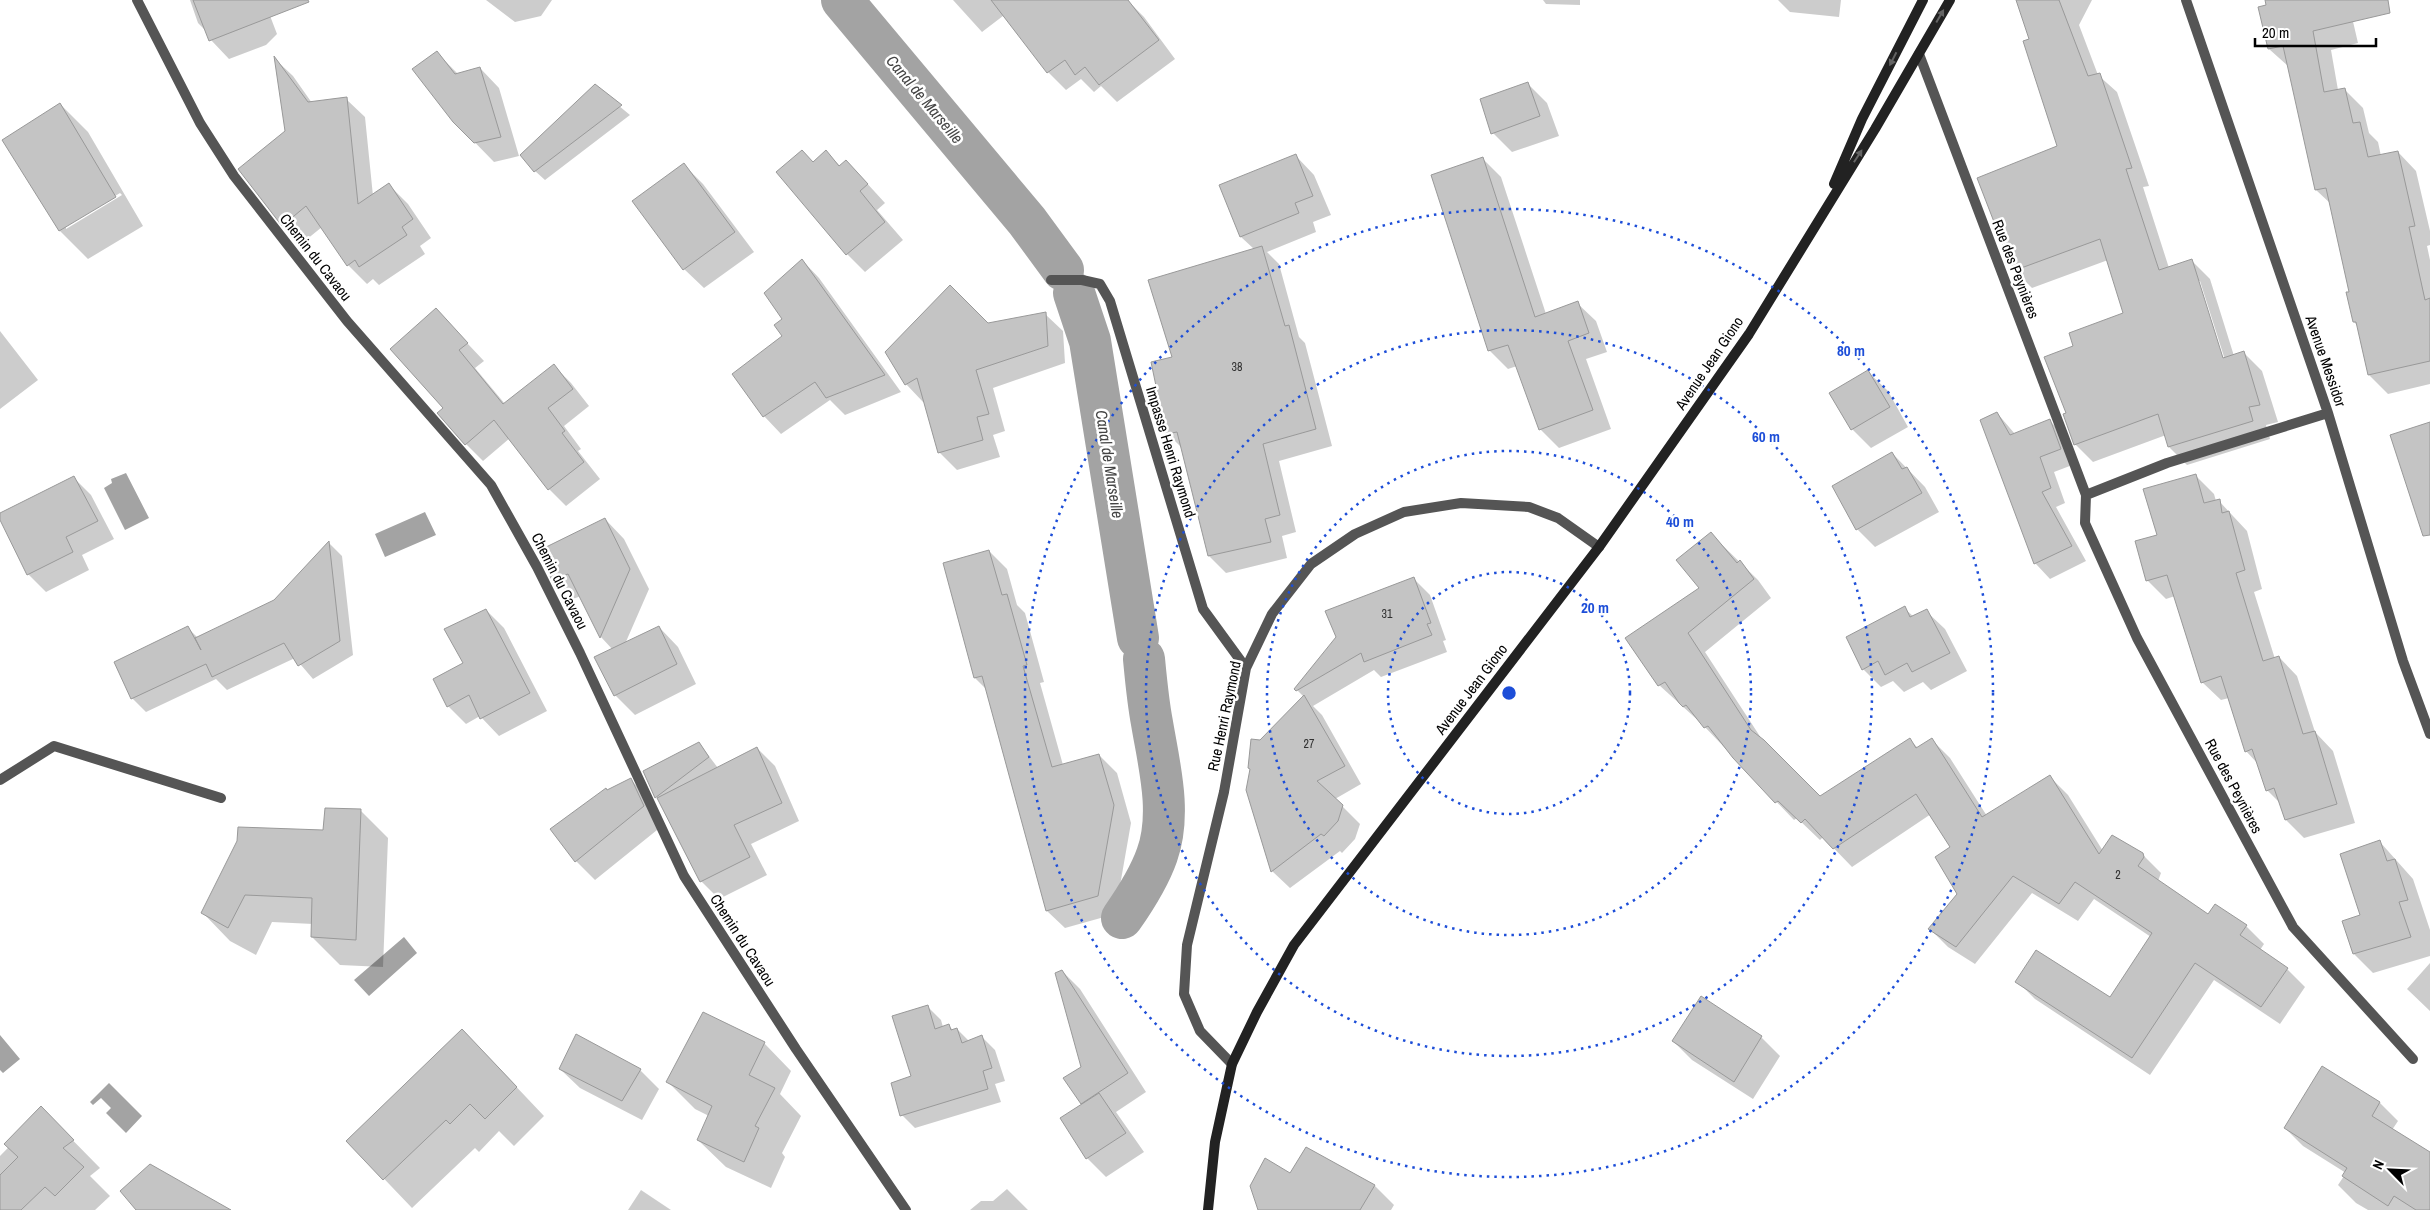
<svg xmlns="http://www.w3.org/2000/svg" width="2430" height="1210" font-family="'Archivo Narrow',sans-serif">
	<style>
		.water { fill: #a3a3a3 }
		.shadow { fill: #0003; fill-rule: evenodd }
		.lines { fill: none; stroke-linecap: round; stroke-linejoin: round }
		.canal { stroke: #a3a3a3; stroke-width: 42 }
		.building { fill: #c4c4c4; stroke: #999 }
		.street { stroke: #555; stroke-width: 10 }
		.secondary { stroke: #222; stroke-width: 10 }
		.oneway { fill: #646464 }
		.ring { fill: none; stroke: #1d4ed8; stroke-width: 2.5; stroke-dasharray: 2.5 5 }
		.labels { text-anchor: middle; dominant-baseline: central; stroke-width: 5; stroke-linejoin: round; paint-order: stroke }
		.number-label { font-size: 12px; fill: #313131 }
		.street-label { font-size: 15px; fill: #000; stroke: #fff }
		.water-label { font-size: 16px; font-style: italic; fill: #444; stroke: #fff }
		.centre { fill: #1d4ed8; stroke: #fff; stroke-width: 2.5 }
		.ring-label { font-size: 15px; text-anchor: middle; font-weight: bold; fill: #1d4ed8; stroke: #fff; stroke-width: 5; stroke-linejoin: round; paint-order: stroke }
	</style>
	<rect width="100%" height="100%" fill="#fff"/>
	<path class="water" d="M 126,473 L 149,518 L 125,530 L 104,488 L 112,483 L 111,479 Z
		M 425,512 L 436,535 L 385,557 L 375,534 Z
		M 404,937 L 417,953 L 369,996 L 354,980 Z
		M 0,1035 L 20,1059 L 3,1073 L 0,1070 Z
		M 109,1083 L 142,1116 L 126,1133 L 106,1113 L 111,1108 L 101,1098 L 93,1105 L 90,1102 Z"/>
	<path class="shadow" d="M 190,0 L 264,0 L 277,34 L 266,45 L 229,59 L 211,40 L 207,32 L 198,23 Z
		M 486,0 L 552,0 L 541,16 L 515,22 Z
		M 953,0 L 1024,0 L 982,32 Z
		M 1081,0 L 1127,0 L 1144,17 L 1175,59 L 1117,102 L 1101,86 L 1094,92 L 1081,79 L 1066,90 L 1048,72 L 1025,42 Z
		M 1543,0 L 1580,0 L 1580,5 L 1546,4 Z
		M 1778,0 L 1841,0 L 1839,17 L 1790,12 Z
		M 2023,0 L 2092,0 L 2079,25 L 2098,75 L 2117,92 L 2149,186 L 2143,187 L 2169,268 L 2192,261 L 2210,279 L 2234,356 L 2244,353 L 2262,371 L 2278,422 L 2266,425 L 2270,439 L 2187,465 L 2169,447 L 2166,435 L 2093,462 L 2075,444 L 2067,414 L 2075,347 L 2125,314 L 2108,260 L 2032,288 L 2014,270 L 2059,147 ZM 2197,281 L 2200,281 L 2226,363 L 2224,364 Z
		M 2266,0 L 2348,0 L 2358,43 L 2331,50 L 2338,90 L 2344,89 L 2363,108 L 2369,133 L 2378,142 L 2381,156 L 2398,152 L 2416,171 L 2430,231 L 2430,245 L 2427,246 L 2430,260 L 2430,384 L 2388,394 L 2369,375 L 2358,326 L 2354,322 L 2350,293 L 2331,204 L 2316,190 L 2289,67 L 2269,49 L 2259,8 L 2268,6 Z
		M 437,53 L 458,74 L 480,68 L 499,88 L 519,156 L 494,162 L 454,121 Z
		M 276,60 L 293,76 L 312,103 L 346,99 L 365,117 L 373,196 L 389,185 L 408,204 L 431,238 L 420,246 L 425,254 L 379,285 L 373,279 L 367,284 L 348,265 L 322,227 L 301,244 L 283,225 L 287,132 Z
		M 1527,83 L 1547,103 L 1559,136 L 1512,152 L 1493,133 Z
		M 595,86 L 630,115 L 545,180 L 535,171 Z
		M 60,104 L 88,132 L 143,226 L 88,259 L 60,231 L 4,140 ZM 120,193 L 122,195 L 66,229 L 66,226 Z
		M 826,152 L 840,166 L 864,180 L 885,203 L 877,210 L 903,240 L 865,272 L 847,254 L 778,172 L 813,163 Z
		M 1296,156 L 1314,175 L 1331,215 L 1313,222 L 1316,232 L 1267,252 L 1279,264 L 1299,337 L 1305,343 L 1332,446 L 1279,461 L 1296,532 L 1282,536 L 1287,558 L 1226,573 L 1209,556 L 1183,449 L 1168,434 L 1174,358 L 1254,249 L 1241,237 L 1221,186 Z
		M 1483,159 L 1501,177 L 1546,314 L 1577,303 L 1596,321 L 1607,352 L 1586,359 L 1611,429 L 1559,448 L 1540,429 L 1517,366 L 1508,369 L 1489,350 Z
		M 684,165 L 703,184 L 754,252 L 704,288 L 684,269 Z
		M 802,260 L 819,278 L 901,392 L 845,415 L 830,400 L 781,434 L 764,416 L 733,374 L 783,336 L 783,320 Z
		M 1045,314 L 1063,331 L 1065,363 L 993,388 L 1005,431 L 993,435 L 1000,457 L 957,470 L 939,452 L 925,401 L 923,402 L 906,384 L 987,325 Z
		M 452,327 L 484,361 L 475,368 L 505,404 L 554,366 L 571,383 L 589,406 L 564,426 L 581,449 L 578,451 L 600,479 L 566,506 L 549,489 L 510,438 L 483,461 L 466,444 L 445,408 Z
		M 0,331 L 38,380 L 0,409 Z
		M 1868,372 L 1888,391 L 1908,427 L 1871,448 L 1852,429 Z
		M 1997,413 L 2015,434 L 2050,421 L 2065,436 L 2075,464 L 2054,472 L 2065,503 L 2056,507 L 2086,561 L 2050,579 L 2036,564 L 1982,420 Z
		M 1892,453 L 1925,487 L 1939,512 L 1875,547 L 1857,529 Z
		M 2196,476 L 2214,494 L 2216,501 L 2219,501 L 2247,531 L 2262,589 L 2254,592 L 2275,659 L 2279,657 L 2297,676 L 2315,732 L 2333,751 L 2355,823 L 2304,838 L 2286,820 L 2281,804 L 2267,790 L 2258,764 L 2246,751 L 2229,698 L 2221,700 L 2202,682 L 2175,596 L 2166,599 L 2147,580 L 2158,535 Z
		M 74,478 L 91,495 L 114,539 L 82,555 L 89,570 L 46,592 L 28,574 L 0,514 Z
		M 605,519 L 624,539 L 649,589 L 625,644 L 659,627 L 678,647 L 696,684 L 635,715 L 615,695 L 613,650 L 601,637 L 581,596 L 573,599 L 553,580 L 540,552 Z
		M 1711,534 L 1758,580 L 1771,598 L 1705,652 L 1763,741 L 1820,798 L 1910,740 L 1918,748 L 1932,740 L 1950,758 L 1987,816 L 2050,777 L 2068,795 L 2103,851 L 2142,854 L 2161,873 L 2158,881 L 2208,916 L 2246,926 L 2264,944 L 2260,950 L 2287,969 L 2305,987 L 2280,1024 L 2214,980 L 2150,1075 L 2035,999 L 2017,981 L 2110,998 L 2151,937 L 2094,899 L 2078,921 L 2032,893 L 1975,964 L 1948,947 L 1930,929 L 1959,894 L 1951,848 L 1931,814 L 1852,867 L 1823,837 L 1820,840 L 1797,818 L 1794,820 L 1702,724 L 1659,685 L 1701,588 Z
		M 329,543 L 342,556 L 353,655 L 313,679 L 295,658 L 227,690 L 216,679 L 146,712 L 132,698 L 188,628 L 198,638 L 275,601 Z
		M 989,551 L 1007,569 L 1017,605 L 1025,613 L 1044,682 L 1040,683 L 1063,765 L 1099,755 L 1117,773 L 1131,823 L 1115,914 L 1065,928 L 1047,911 L 987,690 L 975,678 L 945,564 Z
		M 1414,579 L 1430,595 L 1446,640 L 1443,641 L 1447,652 L 1381,677 L 1374,670 L 1313,706 L 1322,715 L 1361,784 L 1335,799 L 1360,824 L 1355,839 L 1342,853 L 1340,851 L 1290,888 L 1272,871 L 1261,742 L 1304,697 L 1296,689 Z
		M 1904,608 L 1914,617 L 1926,611 L 1945,629 L 1967,671 L 1931,690 L 1923,682 L 1904,692 L 1893,681 L 1881,687 L 1863,669 Z
		M 486,610 L 504,628 L 547,711 L 499,736 L 480,716 L 466,724 L 448,706 Z
		M 699,743 L 718,768 L 757,748 L 775,766 L 799,821 L 751,844 L 767,875 L 719,899 L 701,881 L 661,802 L 656,797 Z
		M 630,779 L 650,799 L 662,826 L 595,880 L 576,861 L 608,791 Z
		M 360,810 L 388,838 L 383,967 L 340,965 L 312,937 L 313,924 L 272,922 L 256,955 L 230,941 L 203,913 L 324,831 Z
		M 2380,842 L 2413,879 L 2430,930 L 2430,956 L 2373,973 L 2354,954 L 2344,922 L 2362,916 Z
		M 2430,963 L 2430,1011 L 2407,989 Z
		M 1062,971 L 1080,989 L 1146,1092 L 1116,1112 L 1144,1152 L 1106,1177 L 1087,1158 L 1061,1119 L 1083,1105 L 1082,1067 Z
		M 1701,998 L 1761,1037 L 1780,1056 L 1753,1099 L 1692,1060 L 1673,1041 Z
		M 927,1006 L 941,1020 L 943,1027 L 948,1025 L 953,1030 L 957,1029 L 970,1042 L 982,1037 L 995,1050 L 1005,1081 L 995,1084 L 1001,1102 L 915,1128 L 902,1115 L 913,1077 Z
		M 764,1043 L 791,1071 L 780,1094 L 801,1116 L 782,1153 L 785,1157 L 771,1188 L 726,1167 L 698,1140 L 709,1116 L 695,1109 L 668,1082 Z
		M 490,1059 L 544,1116 L 514,1146 L 499,1131 L 479,1152 L 475,1148 L 412,1208 L 348,1141 Z
		M 560,1069 L 640,1070 L 659,1089 L 642,1120 L 580,1088 Z
		M 2380,1103 L 2398,1121 L 2392,1130 L 2430,1154 L 2430,1210 L 2368,1210 L 2356,1203 L 2338,1185 L 2346,1173 L 2303,1146 L 2285,1128 Z
		M 44,1111 L 100,1168 L 90,1176 L 110,1196 L 95,1210 L 0,1210 L 0,1156 Z
		M 1307,1148 L 1375,1186 L 1394,1205 L 1391,1210 L 1260,1210 L 1291,1175 Z
		M 1007,1189 L 1028,1210 L 970,1210 L 981,1201 L 993,1201 Z
		M 641,1190 L 671,1210 L 628,1210 Z"/>
	<g class="lines">
		<path class="canal" d="M 842,0 L 1027,221 L 1063,270
			M 1074,293 L 1090,341 L 1138,638
			M 1122,918 C 1136,898 1149,878 1157,855 C 1172,813 1159,765 1152,723 C 1148,702 1146,680 1144,659"/>
	</g>
	<path class="building" d="M 193,0 L 308,0 L 309,2 L 209,41 Z
		M 991,0 L 1128,0 L 1159,40 L 1099,85 L 1085,67 L 1075,75 L 1065,60 L 1047,73 Z
		M 2016,0 L 2059,0 L 2088,76 L 2100,73 L 2132,168 L 2126,169 L 2159,270 L 2192,259 L 2223,358 L 2244,351 L 2260,405 L 2249,407 L 2253,421 L 2168,447 L 2158,414 L 2074,445 L 2063,414 L 2066,413 L 2044,357 L 2073,346 L 2069,333 L 2123,313 L 2100,239 L 2013,271 L 1977,178 L 2057,146 L 2023,41 L 2029,39 Z
		M 2265,0 L 2388,0 L 2390,13 L 2313,31 L 2324,92 L 2345,88 L 2353,123 L 2360,122 L 2368,157 L 2398,151 L 2415,226 L 2409,227 L 2425,300 L 2430,298 L 2430,361 L 2368,375 L 2356,322 L 2353,322 L 2346,292 L 2349,292 L 2326,188 L 2315,190 L 2283,46 L 2268,49 L 2258,7 L 2266,5 Z
		M 437,51 L 455,74 L 480,67 L 501,137 L 474,143 L 453,122 L 412,69 Z
		M 274,56 L 308,102 L 347,97 L 358,204 L 389,183 L 413,219 L 402,227 L 407,235 L 359,267 L 355,260 L 347,266 L 306,206 L 282,226 L 238,169 L 285,131 Z
		M 1528,82 L 1540,116 L 1491,134 L 1480,99 Z
		M 595,84 L 622,105 L 534,172 L 520,155 Z
		M 60,103 L 116,197 L 59,231 L 2,140 Z
		M 802,150 L 813,162 L 826,150 L 839,166 L 846,160 L 868,184 L 860,191 L 885,222 L 846,255 L 776,172 Z
		M 1296,154 L 1313,196 L 1295,203 L 1299,213 L 1240,237 L 1219,185 Z
		M 1483,157 L 1535,317 L 1578,301 L 1589,333 L 1568,341 L 1593,410 L 1539,430 L 1508,345 L 1488,351 L 1431,175 Z
		M 684,163 L 735,232 L 683,270 L 632,201 Z
		M 1262,246 L 1285,326 L 1289,325 L 1316,429 L 1263,444 L 1280,515 L 1265,519 L 1271,542 L 1208,556 L 1177,432 L 1166,434 L 1151,362 L 1172,357 L 1148,280 Z
		M 802,259 L 885,375 L 826,398 L 815,382 L 763,417 L 732,374 L 782,336 L 774,325 L 782,319 L 764,293 Z
		M 950,285 L 988,323 L 1046,312 L 1048,346 L 976,370 L 989,414 L 977,417 L 983,440 L 938,453 L 917,378 L 905,385 L 885,352 Z
		M 436,308 L 468,343 L 459,350 L 503,404 L 554,364 L 573,389 L 548,408 L 565,431 L 562,433 L 584,462 L 548,490 L 494,420 L 465,445 L 437,413 L 443,408 L 390,349 Z
		M 1868,370 L 1890,407 L 1851,430 L 1829,393 Z
		M 1997,412 L 2010,435 L 2050,419 L 2061,449 L 2040,457 L 2051,488 L 2042,492 L 2072,546 L 2034,564 L 1980,420 Z
		M 2430,422 L 2430,535 L 2423,536 L 2390,435 Z
		M 1892,452 L 1902,469 L 1907,467 L 1922,493 L 1856,530 L 1832,486 Z
		M 2196,474 L 2204,503 L 2220,499 L 2222,513 L 2229,511 L 2245,570 L 2236,573 L 2263,661 L 2279,656 L 2303,734 L 2315,731 L 2337,804 L 2285,820 L 2274,788 L 2266,791 L 2252,749 L 2245,752 L 2221,676 L 2201,683 L 2167,575 L 2146,581 L 2135,541 L 2157,535 L 2143,489 Z
		M 74,476 L 98,521 L 66,537 L 73,552 L 27,575 L 0,520 L 0,513 Z
		M 605,518 L 630,569 L 600,638 L 568,574 L 552,580 L 538,551 Z
		M 1711,532 L 1737,563 L 1740,560 L 1754,579 L 1688,633 L 1751,730 L 1764,740 L 1820,796 L 1910,738 L 1916,748 L 1932,738 L 1982,817 L 2050,775 L 2099,854 L 2112,835 L 2143,853 L 2144,857 L 2138,866 L 2208,914 L 2215,904 L 2247,925 L 2240,935 L 2288,968 L 2261,1007 L 2195,963 L 2132,1058 L 2015,982 L 2036,950 L 2110,997 L 2152,933 L 2075,882 L 2059,904 L 2013,876 L 1956,947 L 1928,929 L 1957,894 L 1935,857 L 1950,847 L 1916,794 L 1833,849 L 1805,819 L 1801,823 L 1778,801 L 1775,803 L 1733,758 L 1708,726 L 1704,728 L 1686,705 L 1683,707 L 1679,703 L 1665,682 L 1658,686 L 1625,638 L 1699,588 L 1676,560 Z
		M 329,541 L 340,641 L 298,666 L 284,643 L 212,677 L 206,664 L 131,699 L 114,662 L 188,626 L 201,650 L 195,638 L 274,600 Z
		M 989,550 L 1002,595 L 1007,594 L 1027,665 L 1023,666 L 1052,767 L 1099,754 L 1114,805 L 1098,896 L 1046,911 L 982,676 L 974,678 L 943,563 Z
		M 1414,577 L 1431,623 L 1427,624 L 1432,635 L 1364,662 L 1361,653 L 1296,691 L 1294,689 L 1336,637 L 1325,611 Z
		M 1905,606 L 1910,617 L 1927,609 L 1950,653 L 1912,672 L 1907,663 L 1885,675 L 1878,661 L 1862,670 L 1846,637 Z
		M 486,609 L 530,693 L 480,719 L 469,695 L 447,707 L 433,679 L 463,663 L 444,629 Z
		M 659,626 L 677,664 L 614,696 L 594,657 Z
		M 1304,695 L 1345,766 L 1317,781 L 1343,805 L 1338,821 L 1324,836 L 1321,834 L 1271,872 L 1246,790 L 1250,769 L 1248,768 L 1251,739 L 1260,740 Z
		M 699,742 L 709,757 L 655,798 L 643,771 Z
		M 757,747 L 782,803 L 734,825 L 750,857 L 700,882 L 657,798 Z
		M 631,778 L 644,806 L 575,862 L 550,829 L 606,788 L 607,790 Z
		M 325,808 L 361,809 L 356,940 L 311,937 L 312,898 L 245,895 L 228,928 L 201,913 L 237,841 L 238,827 L 323,830 Z
		M 2380,840 L 2387,861 L 2395,859 L 2408,900 L 2399,902 L 2411,937 L 2353,954 L 2342,921 L 2360,915 L 2340,854 Z
		M 1062,970 L 1128,1073 L 1081,1104 L 1063,1078 L 1081,1067 L 1055,973 Z
		M 1701,996 L 1762,1036 L 1734,1082 L 1672,1041 Z
		M 928,1005 L 935,1029 L 949,1024 L 951,1030 L 957,1028 L 962,1043 L 982,1035 L 992,1068 L 983,1071 L 988,1089 L 900,1116 L 891,1083 L 911,1076 L 892,1016 Z
		M 703,1012 L 765,1042 L 749,1075 L 775,1088 L 755,1126 L 759,1128 L 744,1162 L 697,1140 L 712,1106 L 666,1082 Z
		M 462,1029 L 517,1087 L 485,1119 L 470,1104 L 450,1124 L 446,1120 L 383,1180 L 346,1141 Z
		M 576,1034 L 641,1069 L 622,1101 L 559,1069 Z
		M 2322,1066 L 2380,1102 L 2372,1116 L 2430,1152 L 2430,1210 L 2416,1210 L 2394,1196 L 2388,1206 L 2342,1176 L 2347,1168 L 2284,1128 Z
		M 1099,1093 L 1126,1133 L 1086,1159 L 1060,1118 Z
		M 41,1106 L 74,1140 L 63,1148 L 84,1167 L 55,1196 L 45,1187 L 21,1210 L 0,1210 L 0,1175 L 18,1157 L 4,1144 Z
		M 1306,1147 L 1375,1185 L 1360,1210 L 1258,1210 L 1250,1186 L 1265,1158 L 1290,1173 Z
		M 150,1164 L 231,1210 L 136,1210 L 120,1191 Z"/>
	<g class="lines">
		<path class="street" d="M 137,0 L 200,123 L 234,176 L 347,321 L 491,485 L 537,567 L 580,653 L 684,876 L 796,1049 L 906,1210
			M 2186,0 L 2328,413 L 2403,661 L 2430,734
			M 1919,54 L 2086,495
			M 1051,280 L 1082,280 L 1100,284 L 1110,301 L 1203,609 L 1246,668
			M 2328,413 L 2167,463 L 2086,495 L 2085,523 L 2137,638 L 2293,927 L 2413,1059
			M 0,780 L 54,746 L 221,798
			M 1232,1064 L 1200,1031 L 1184,994 L 1187,945 L 1224,792 L 1246,668 L 1272,614 L 1311,564 L 1355,534 L 1404,512 L 1461,503 L 1529,507 L 1558,518 L 1599,547"/>
		<path class="secondary" d="M 1834,184 L 1862,119 L 1923,0
			M 1208,1210 L 1215,1142 L 1232,1064 L 1257,1012 L 1294,945 L 1599,547 L 1749,334 L 1875,129 L 1950,0"/>
	</g>
	<defs><path id="oneway-solid" d="M-6-.8H1V-3.2L6.5 0L1 3.2V.8H-6Z" transform="scale(1.25)"/></defs>
	<g class="oneway">
		<use href="#oneway-solid" transform="translate(1940 16) rotate(-60)"/>
		<use href="#oneway-solid" transform="translate(1893 59) rotate(117)"/>
		<use href="#oneway-solid" transform="translate(1858 156) rotate(-57)"/>
	</g>
	<g class="ring">
		<circle cx="1509" cy="693" r="121"/>
		<circle cx="1509" cy="693" r="242"/>
		<circle cx="1509" cy="693" r="363"/>
		<circle cx="1509" cy="693" r="484"/>
	</g>
	<g class="labels">
		<g class="number-label">
			<text x="1237" y="367">38</text>
			<text x="1387" y="614">31</text>
			<text x="1309" y="744">27</text>
			<text x="2118" y="875">2</text>
		</g>
		<g class="street-label">
			<text transform="translate(316 257) rotate(52)">Chemin du Cavaou</text>
			<text transform="translate(2016 269) rotate(69)">Rue des Peynières</text>
			<text transform="translate(2326 361) rotate(71)">Avenue Messidor</text>
			<text transform="translate(1709 363) rotate(-56)">Avenue Jean Giono</text>
			<text transform="translate(1171 452) rotate(73)">Impasse Henri Raymond</text>
			<text transform="translate(560 581) rotate(63)">Chemin du Cavaou</text>
			<text transform="translate(1471 689) rotate(-53)">Avenue Jean Giono</text>
			<text transform="translate(1224 716) rotate(-78)">Rue Henri Raymond</text>
			<text transform="translate(2234 786) rotate(62)">Rue des Peynières</text>
			<text transform="translate(743 940) rotate(57)">Chemin du Cavaou</text>
		</g>
		<g class="water-label">
			<text transform="translate(925 99) rotate(50)">Canal de Marseille</text>
			<text transform="translate(1110 464) rotate(81)">Canal de Marseille</text>
		</g>
	</g>
	<circle cx="1509" cy="693" r="8" class="centre"/>
	<g class="ring-label">
		<text x="1851" y="356">80 m</text>
		<text x="1766" y="442">60 m</text>
		<text x="1680" y="527">40 m</text>
		<text x="1595" y="613">20 m</text>
	</g>
	<g transform="translate(2390 1170) rotate(294)" stroke="#ffffff" stroke-width="4" paint-order="stroke">
	<path d="M0-4L9 19L0 12L-9 19Z" fill="#000000"/>
	<text y="-8" font-size="14" font-weight="bold" text-anchor="middle" fill="#000000">N</text>
	</g>
	<path d="M2255 38v8h121v-8" fill="none" stroke="#000000" stroke-width="2.5"/>
	<text x="2262" y="38" font-size="15" fill="#000000" stroke="#ffffff" stroke-width="4" paint-order="stroke">20 m</text>
</svg>
